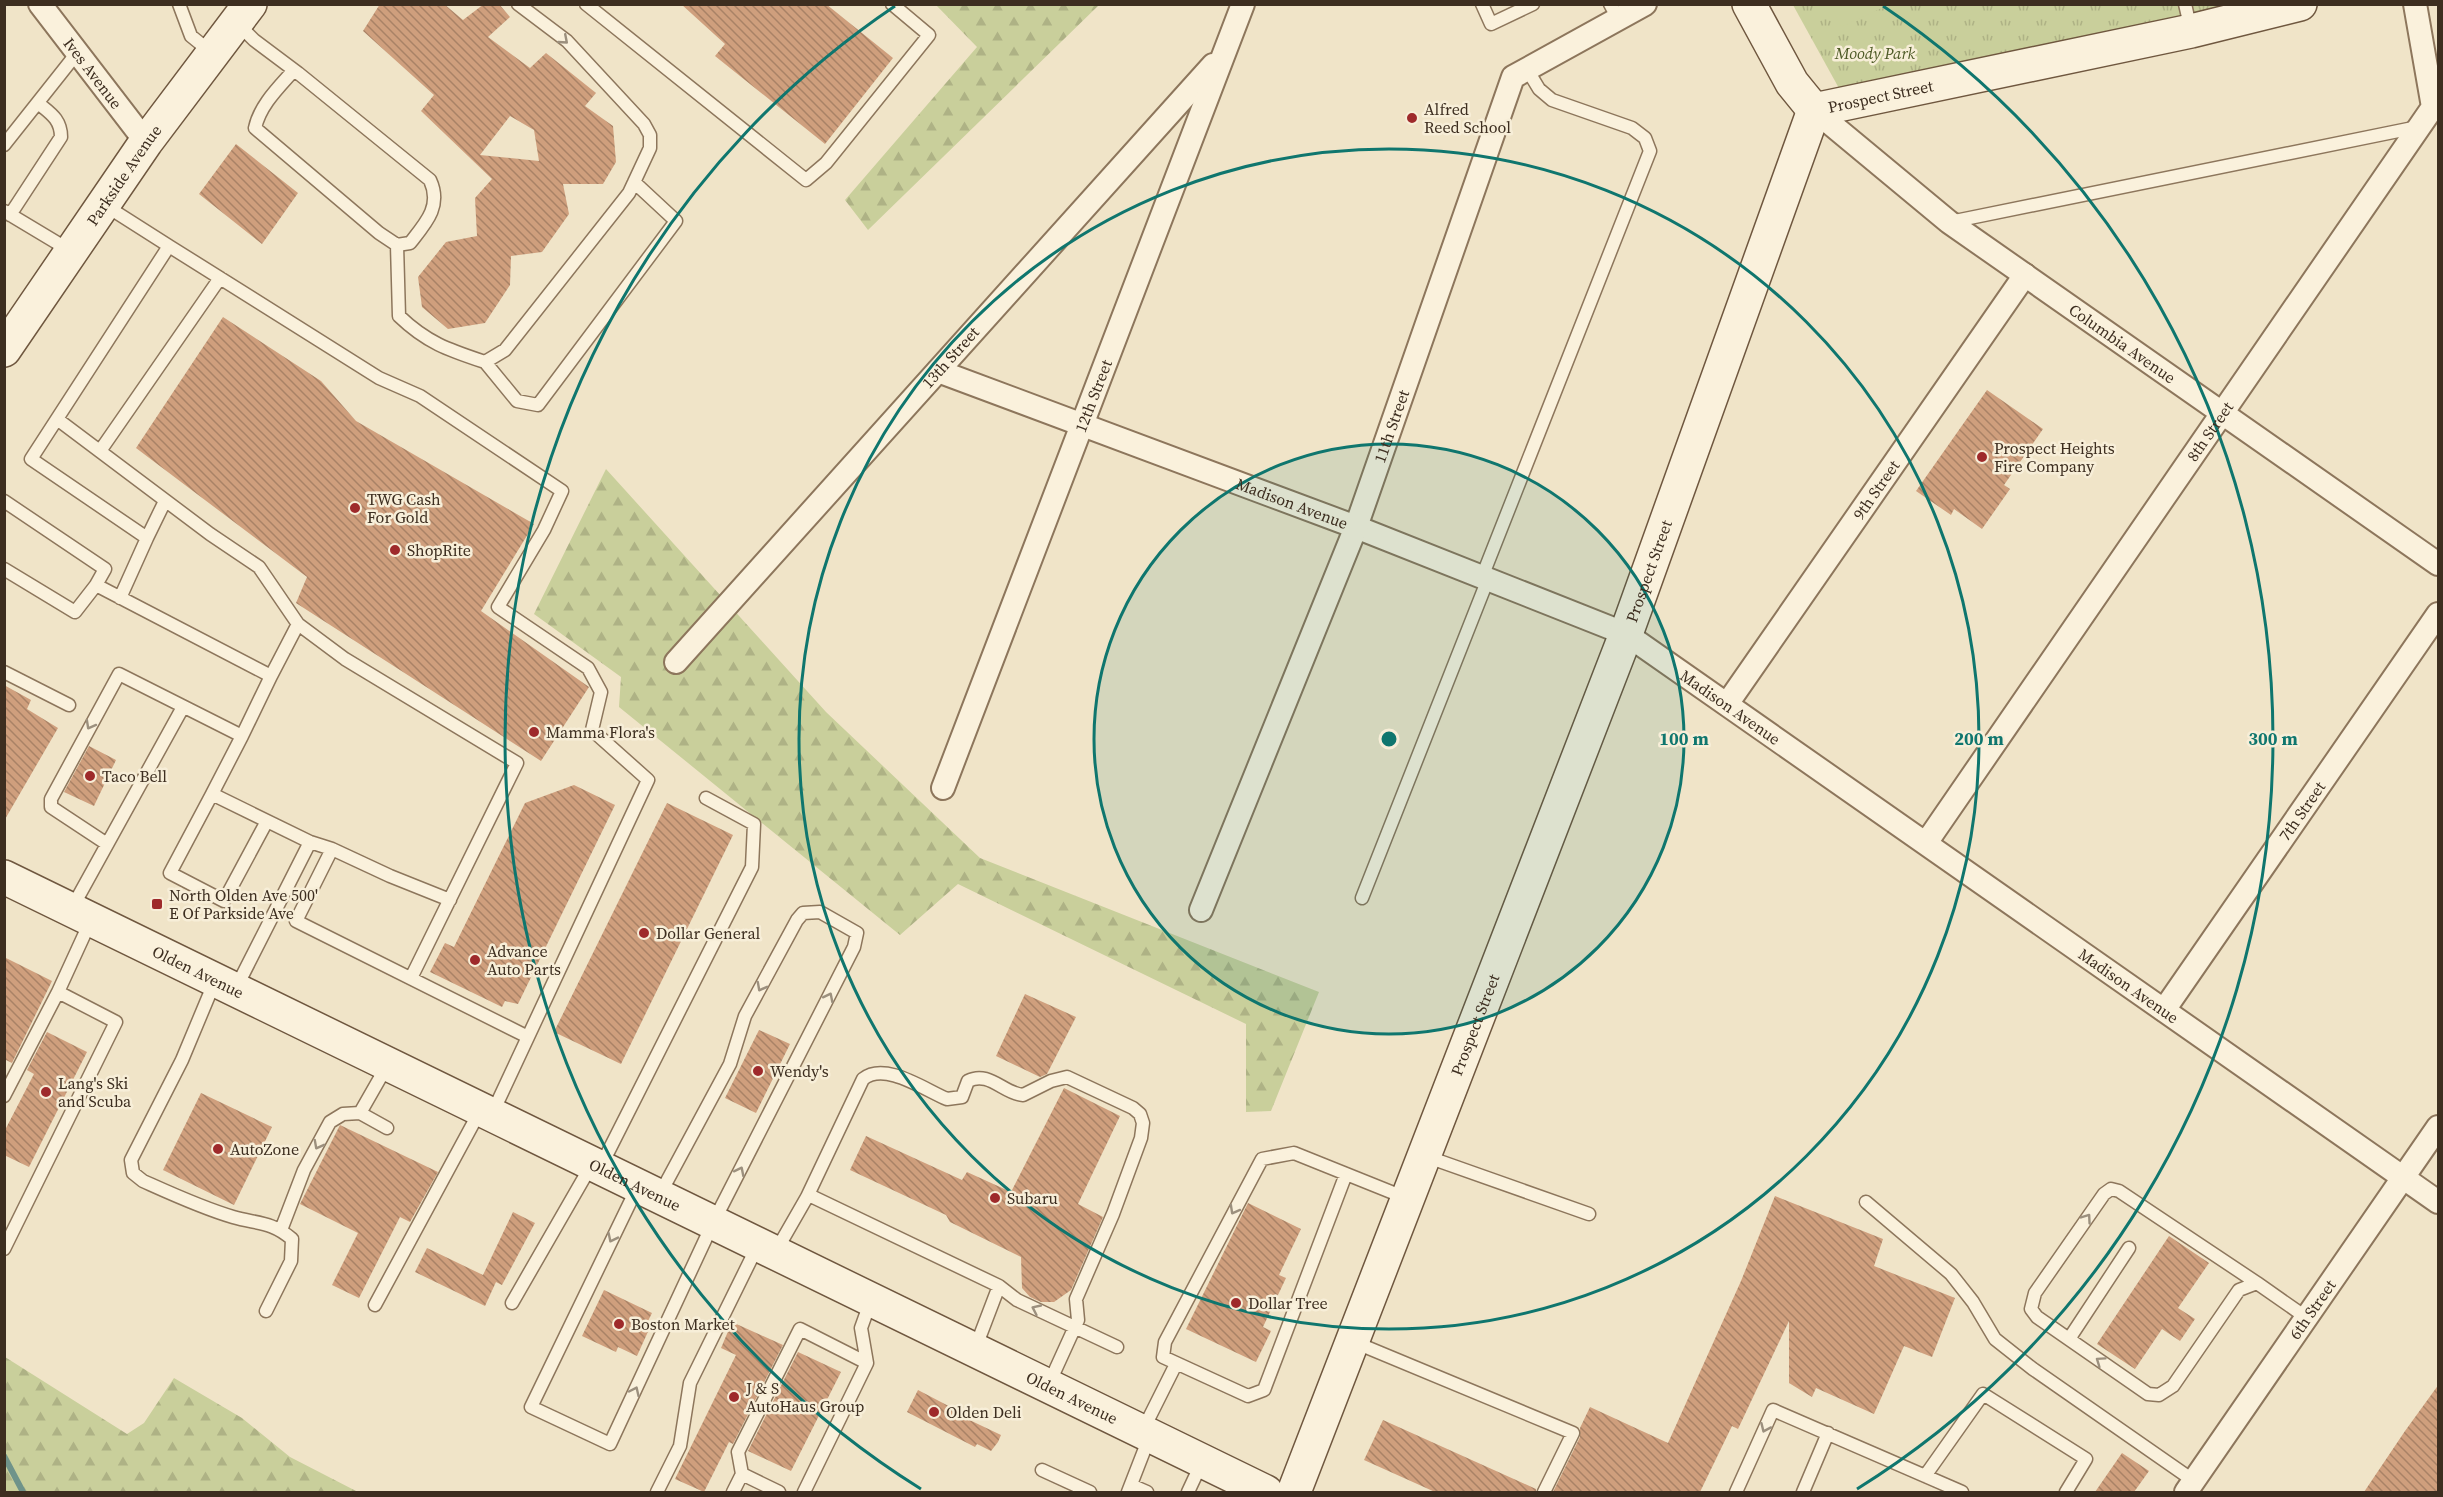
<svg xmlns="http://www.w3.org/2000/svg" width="2443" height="1497" font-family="'Source Serif 4',serif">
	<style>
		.grass { fill: url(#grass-tufts) }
		.forest { fill: url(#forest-firs) }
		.pitch { fill: #c9cf9b }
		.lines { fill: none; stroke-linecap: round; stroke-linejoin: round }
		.stream { stroke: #6f938a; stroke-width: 6 }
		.building { fill: url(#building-back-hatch); fill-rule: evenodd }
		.lane-casing { stroke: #8d765c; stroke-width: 15 }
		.street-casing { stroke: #8d765c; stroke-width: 26 }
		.secondary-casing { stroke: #6f573f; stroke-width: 36 }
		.lane { stroke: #faf1dc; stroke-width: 12 }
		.street { stroke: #faf1dc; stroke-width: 22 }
		.secondary { stroke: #faf1dc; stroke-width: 33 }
		.oneway { stroke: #9c907e }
		.ring { fill: none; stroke: #0f766e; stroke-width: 3 }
		.poi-dot { fill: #9e2a2b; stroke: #f7eed8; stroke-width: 2 }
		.labels { text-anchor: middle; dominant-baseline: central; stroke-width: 5; stroke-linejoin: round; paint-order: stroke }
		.park-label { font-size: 16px; font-style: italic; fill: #4d5a26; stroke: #f7eed8 }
		.street-label { font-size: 16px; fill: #3d2e20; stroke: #f7eed8 }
		.poi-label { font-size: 16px; fill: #3d2e20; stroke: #f7eed8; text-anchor: start }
		.centre { fill: #0f766e; stroke: #f7eed8; stroke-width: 3 }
		.ring-label { font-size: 18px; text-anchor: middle; font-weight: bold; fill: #0f766e; stroke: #f7eed8; stroke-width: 5; stroke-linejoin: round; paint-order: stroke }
	</style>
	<defs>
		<pattern id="grass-tufts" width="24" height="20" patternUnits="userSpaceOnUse" patternTransform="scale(1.5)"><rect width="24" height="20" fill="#c9cf9b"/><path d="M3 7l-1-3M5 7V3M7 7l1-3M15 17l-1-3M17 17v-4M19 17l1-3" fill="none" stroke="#aeb285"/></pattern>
		<pattern id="forest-firs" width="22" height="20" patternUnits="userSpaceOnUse" patternTransform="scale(1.5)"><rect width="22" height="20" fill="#c9cf9b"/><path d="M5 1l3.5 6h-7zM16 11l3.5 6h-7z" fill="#aeb285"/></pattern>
		<pattern id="building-back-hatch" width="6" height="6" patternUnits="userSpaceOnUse" patternTransform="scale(1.5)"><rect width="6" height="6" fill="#cf9f7d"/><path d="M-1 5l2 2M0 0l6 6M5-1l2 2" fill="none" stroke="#a98266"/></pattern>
	</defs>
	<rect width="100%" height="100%" fill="#f0e4c8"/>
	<path class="grass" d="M 1793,5 L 2292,5 L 1851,110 Z"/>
	<path class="forest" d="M 936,5 L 1099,5 L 868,230 L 845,200 L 977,47 Z
		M 606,469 L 826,712 L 980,858 L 1319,992 L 1271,1111 L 1246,1112 L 1246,1024 L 958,884 L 900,935 L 619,707 L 621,677 L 534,614 Z
		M 5,1357 L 127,1434 L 144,1423 L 174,1378 L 242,1418 L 290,1457 L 358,1492 L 5,1492 Z"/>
	<path class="pitch" d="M 1830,5 L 1888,5 L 1841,27 Z"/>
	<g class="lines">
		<path class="stream" d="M 4,1456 L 23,1492"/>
	</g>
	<path class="building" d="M 380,4 L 444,4 L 463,20 L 484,4 L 499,4 L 510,17 L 488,37 L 530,68 L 546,53 L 596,93 L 585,106 L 613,126 L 616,162 L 603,184 L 563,184 L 569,214 L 542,252 L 511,256 L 510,285 L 485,323 L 448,329 L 422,307 L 418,277 L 446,242 L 477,236 L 475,198 L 492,179 L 421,111 L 434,95 L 363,31 ZM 510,116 L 534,130 L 539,161 L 480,155 Z
		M 681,4 L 826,4 L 893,58 L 825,144 L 715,56 L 725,44 Z
		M 236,144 L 298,193 L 262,244 L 199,194 Z
		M 223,317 L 321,381 L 356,421 L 534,524 L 481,611 L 589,687 L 541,761 L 296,603 L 307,577 L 136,448 Z
		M 1987,390 L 2043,429 L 2004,485 L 2010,489 L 1982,529 L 1954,509 L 1951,515 L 1916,491 Z
		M 4,685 L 31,700 L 27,709 L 58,728 L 4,821 Z
		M 89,746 L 116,760 L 94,806 L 64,792 Z
		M 574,785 L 615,805 L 518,1004 L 505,1001 L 502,1007 L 430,972 L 445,943 L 454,947 L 525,803 Z
		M 667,803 L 733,835 L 621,1064 L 554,1032 Z
		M 4,957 L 52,981 L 12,1063 L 4,1059 Z
		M 1025,994 L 1076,1017 L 1047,1074 L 1040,1077 L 996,1056 Z
		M 759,1030 L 790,1044 L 756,1113 L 725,1098 Z
		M 47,1032 L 87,1052 L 29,1167 L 4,1155 L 4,1132 L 34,1074 L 27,1070 Z
		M 1064,1088 L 1120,1116 L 1078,1204 L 1103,1217 L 1071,1290 L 1054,1302 L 1041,1302 L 1030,1297 L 1022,1288 L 1021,1257 L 950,1222 L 946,1215 L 850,1170 L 866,1136 L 962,1180 L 967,1172 L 1011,1192 Z
		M 201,1093 L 272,1127 L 234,1205 L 163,1170 Z
		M 340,1125 L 438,1172 L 410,1222 L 400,1217 L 359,1298 L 332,1285 L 358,1233 L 300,1204 Z
		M 1775,1196 L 1883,1239 L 1874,1266 L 1955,1298 L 1932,1357 L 1904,1346 L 1874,1414 L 1816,1388 L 1812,1397 L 1789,1383 L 1789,1321 L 1738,1429 L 1732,1426 L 1700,1492 L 1553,1492 L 1580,1437 L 1580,1428 L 1590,1407 L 1668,1443 L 1741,1281 Z
		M 1248,1203 L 1301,1229 L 1279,1275 L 1286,1278 L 1263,1327 L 1271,1331 L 1256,1362 L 1186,1329 Z
		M 513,1212 L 535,1223 L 502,1285 L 496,1282 L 485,1306 L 415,1272 L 427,1248 L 483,1275 Z
		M 2169,1236 L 2209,1263 L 2178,1308 L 2195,1319 L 2180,1341 L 2162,1329 L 2135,1369 L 2097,1344 Z
		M 604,1290 L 652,1313 L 647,1323 L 651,1325 L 637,1356 L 618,1347 L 616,1352 L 582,1336 Z
		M 732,1322 L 783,1345 L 733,1444 L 729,1442 L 704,1492 L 675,1479 L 736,1355 L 721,1348 Z
		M 798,1352 L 841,1372 L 791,1471 L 748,1451 Z
		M 2439,1384 L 2439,1492 L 2364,1492 L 2405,1431 Z
		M 918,1390 L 960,1412 L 959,1415 L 1001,1435 L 998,1442 L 991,1451 L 977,1444 L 975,1447 L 907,1412 Z
		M 1383,1420 L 1536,1489 L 1536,1492 L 1435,1492 L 1364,1460 Z
		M 2122,1453 L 2149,1471 L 2134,1492 L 2095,1492 Z"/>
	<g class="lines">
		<defs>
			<path id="lane" d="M 179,4 L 191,36 L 212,53
				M 586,4 L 806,180 L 826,163 L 929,35 L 892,4
				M 1482,4 L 1491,24 L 1533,4
				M 1610,4 L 1618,19
				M 2185,4 L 2191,30
				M 237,23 L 254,40 L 298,73 L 430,180 C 442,206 426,223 410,243 L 397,245 L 379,233 L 255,128 C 260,105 279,87 294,70
				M 4,145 L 77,53
				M 103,204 L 169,246
				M 4,211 L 69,250
				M 10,215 L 61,137 C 61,119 50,113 38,103
				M 1950,222 L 2418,127
				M 397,245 L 399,316 C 427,343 449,350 485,362 L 505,350 L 629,193 L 650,148 L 650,135 L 644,124 L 567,41 L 518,4
				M 485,362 L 517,401 L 538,405 L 676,221 L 634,182
				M 57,419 L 210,534 L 259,567 L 298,624 L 345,659 L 517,763 L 411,978
				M 100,451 L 220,278
				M 4,501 L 105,569 L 96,585
				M 147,538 L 165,501
				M 4,569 L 75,612 L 96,585 L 271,676 L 242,736 L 119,674 L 51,799 L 51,807 L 107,844
				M 1482,577 L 1650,151 L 1645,138 L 1632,128 L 1552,100 L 1539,89 L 1527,69
				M 120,598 L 147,538 L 31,459 L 169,246 L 379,378 L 420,396 L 562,491 L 544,530 L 498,607 L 588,668 L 601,692 L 592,730 L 648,780 L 492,1114
				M 4,672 L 69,705
				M 271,676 L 298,624
				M 242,736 L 212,794 L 310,842 L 332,849 L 296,921 L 528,1037
				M 212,794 L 170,873 L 224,901 L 267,821
				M 332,849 L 390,876 L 450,900
				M 1362,898 L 1488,579
				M 72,908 L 183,707
				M 215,981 L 182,1060 L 131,1160 L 133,1173 L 143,1181 C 172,1194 202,1208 233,1217 C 257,1224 271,1221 292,1239 L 291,1261 L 266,1311
				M 236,988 L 310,842
				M 4,1096 L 58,992
				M 360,1113 L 388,1064
				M 1425,1156 L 1589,1214
				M 601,1166 L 752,867 L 754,824 L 706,798
				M 1346,1174 L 1264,1390 L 1248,1396 L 1163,1357 L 1165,1342 L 1262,1159 L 1294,1153 L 1406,1198
				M 637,1188 L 531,1407 L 610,1444 L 713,1223 L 854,947 L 857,933 L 820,912 L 803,913 L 797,920 L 745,1016 L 730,1064 L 660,1194
				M 807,1197 L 813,1197 L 999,1286 L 1017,1300 L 1117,1347
				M 1866,1202 L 1951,1274 L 1973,1302 L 1995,1339 L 2033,1369 L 2194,1481
				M 281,1230 L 304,1170 L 330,1122 L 343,1114 L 360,1113 L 387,1128
				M 4,1249 L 116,1022 L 58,992 L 91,920
				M 776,1251 L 807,1197 L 863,1079 C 885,1061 925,1090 947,1099 L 962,1097 L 968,1081 C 989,1070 1004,1094 1023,1095 L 1051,1081 L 1067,1077 L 1133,1108 L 1140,1114 L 1143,1123 L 1141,1138 L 1113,1214 L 1076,1299 L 1078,1320 L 1048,1386
				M 2257,1283 L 2119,1191 L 2111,1189 L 2104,1194 L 2035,1293 L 2031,1309 L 2037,1317 L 2148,1394 L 2159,1395 L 2173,1386 L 2239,1290 L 2257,1283 L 2307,1318
				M 512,1303 L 592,1164
				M 375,1305 L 481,1109
				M 2069,1339 L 2129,1248
				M 1354,1342 L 1573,1433 L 1544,1492
				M 975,1349 L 999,1286
				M 1143,1430 L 1176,1364
				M 1042,1470 L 1090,1492
				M 742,1474 L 738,1452 L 800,1329 L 867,1363
				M 1925,1476 L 1983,1394 L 2086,1459 L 2066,1492
				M 1131,1485 L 1147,1492
				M 657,1492 L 680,1446 L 690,1383 L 758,1245
				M 733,1492 L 742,1474 L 779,1492
				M 804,1492 L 867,1363 L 861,1328 L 871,1300
				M 1128,1492 L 1149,1438
				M 1188,1492 L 1202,1462
				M 1736,1492 L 1773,1410 L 1962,1492
				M 1803,1492 L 1828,1433"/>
			<g id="street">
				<path id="s1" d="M 40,4 L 146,142"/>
				<path id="s2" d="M 1814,110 L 1949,222 L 2438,564"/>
				<path id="s3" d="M 938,371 L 1356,527 L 1626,634 L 2438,1202"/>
				<path id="s4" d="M 676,662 L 1213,65"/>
				<path id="s5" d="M 1727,704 L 2025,275"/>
				<path id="s6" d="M 943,788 L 1243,4"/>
				<path id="s7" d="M 1926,843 L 2433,107 L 2415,4"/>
				<path id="s8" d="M 1201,910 L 1356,527 L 1513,77 L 1645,4"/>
				<path id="s9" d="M 2164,1010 L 2438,614"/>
				<path id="s10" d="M 2186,1492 L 2438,1127"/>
			</g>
			<g id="secondary">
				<path d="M 1749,4 L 1792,83 L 1814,110"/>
				<path id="s11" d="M 1814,110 L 2191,31 L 2300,4"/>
				<path id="s12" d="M 4,350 L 146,142 L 250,4"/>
				<path id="s13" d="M 4,877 L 1266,1492"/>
				<path id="s14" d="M 1294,1492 L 1626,634 L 1814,110"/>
			</g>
		</defs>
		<use href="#lane" class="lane-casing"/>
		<use href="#street" class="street-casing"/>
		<use href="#secondary" class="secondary-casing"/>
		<use href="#lane" class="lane"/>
		<use href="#street" class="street"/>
		<use href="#secondary" class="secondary"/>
	</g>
	<defs><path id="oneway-chevron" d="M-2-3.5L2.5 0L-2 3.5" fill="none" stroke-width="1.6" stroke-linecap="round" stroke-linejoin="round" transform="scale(1.5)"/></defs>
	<g class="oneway">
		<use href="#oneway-chevron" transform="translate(564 40) rotate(41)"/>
		<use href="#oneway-chevron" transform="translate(90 725) rotate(119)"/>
		<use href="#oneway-chevron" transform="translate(761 987) rotate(118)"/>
		<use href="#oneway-chevron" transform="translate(829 997) rotate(-63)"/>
		<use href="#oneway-chevron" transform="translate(318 1145) rotate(118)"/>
		<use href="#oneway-chevron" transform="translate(740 1171) rotate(-63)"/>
		<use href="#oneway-chevron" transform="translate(1234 1210) rotate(119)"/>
		<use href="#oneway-chevron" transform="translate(2087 1218) rotate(-55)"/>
		<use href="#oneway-chevron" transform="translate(612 1238) rotate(116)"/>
		<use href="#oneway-chevron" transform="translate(1036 1309) rotate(-155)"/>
		<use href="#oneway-chevron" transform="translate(2100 1361) rotate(-145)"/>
		<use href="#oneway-chevron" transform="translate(635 1391) rotate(-65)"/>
		<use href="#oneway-chevron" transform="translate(1765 1428) rotate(114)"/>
	</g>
	<circle cx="1389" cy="739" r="295" fill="#0f766e" fill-opacity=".12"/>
	<g class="ring">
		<circle cx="1389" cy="739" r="295"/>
		<circle cx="1389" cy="739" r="590"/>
		<path d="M921 1489A884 884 0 0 1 895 6M1883 6A884 884 0 0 1 1857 1489"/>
	</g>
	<g class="poi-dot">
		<circle cx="1412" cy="118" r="6"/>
		<circle cx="1982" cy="457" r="6"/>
		<circle cx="355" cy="508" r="6"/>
		<circle cx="395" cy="550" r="6"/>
		<circle cx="534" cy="732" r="6"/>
		<circle cx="90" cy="776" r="6"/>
		<rect x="151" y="898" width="12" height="12" rx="3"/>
		<circle cx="644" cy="933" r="6"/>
		<circle cx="475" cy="960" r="6"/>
		<circle cx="758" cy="1071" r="6"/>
		<circle cx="46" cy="1092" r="6"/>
		<circle cx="218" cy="1149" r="6"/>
		<circle cx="995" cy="1198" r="6"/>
		<circle cx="1236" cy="1303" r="6"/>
		<circle cx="619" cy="1324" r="6"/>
		<circle cx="734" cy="1397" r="6"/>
		<circle cx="934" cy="1412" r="6"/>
	</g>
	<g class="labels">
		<g class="park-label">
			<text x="1875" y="53">Moody Park</text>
		</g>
		<g class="street-label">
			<text stroke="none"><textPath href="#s1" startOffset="87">Ives Avenue</textPath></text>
			<text stroke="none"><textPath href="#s11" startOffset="68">Prospect Street</textPath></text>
			<text stroke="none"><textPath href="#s12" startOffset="212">Parkside Avenue</textPath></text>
			<text stroke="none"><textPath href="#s2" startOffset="387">Columbia Avenue</textPath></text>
			<text stroke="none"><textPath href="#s4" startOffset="410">13th Street</textPath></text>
			<text stroke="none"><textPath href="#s6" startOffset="420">12th Street</textPath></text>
			<text stroke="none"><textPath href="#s8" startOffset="520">11th Street</textPath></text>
			<text stroke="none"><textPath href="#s7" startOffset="500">8th Street</textPath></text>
			<text stroke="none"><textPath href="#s5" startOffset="261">9th Street</textPath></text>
			<text stroke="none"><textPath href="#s3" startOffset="378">Madison Avenue</textPath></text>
			<text stroke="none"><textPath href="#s14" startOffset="987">Prospect Street</textPath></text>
			<text stroke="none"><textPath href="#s3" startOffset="864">Madison Avenue</textPath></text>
			<text stroke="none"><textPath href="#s9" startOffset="242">7th Street</textPath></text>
			<text stroke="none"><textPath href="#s13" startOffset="216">Olden Avenue</textPath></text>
			<text stroke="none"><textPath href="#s3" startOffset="1350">Madison Avenue</textPath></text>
			<text stroke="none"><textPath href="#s14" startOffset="501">Prospect Street</textPath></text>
			<text stroke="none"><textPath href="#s13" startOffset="702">Olden Avenue</textPath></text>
			<text stroke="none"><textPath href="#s10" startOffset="222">6th Street</textPath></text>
			<text stroke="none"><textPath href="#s13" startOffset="1188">Olden Avenue</textPath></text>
		</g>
		<g class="poi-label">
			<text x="1424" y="109">Alfred<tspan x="1424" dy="18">Reed School</tspan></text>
			<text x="1994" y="448">Prospect Heights<tspan x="1994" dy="18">Fire Company</tspan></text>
			<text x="367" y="499">TWG Cash<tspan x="367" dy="18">For Gold</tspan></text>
			<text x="407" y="550">ShopRite</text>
			<text x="546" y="732">Mamma Flora's</text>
			<text x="102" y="776">Taco Bell</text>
			<text x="169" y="895">North Olden Ave 500'<tspan x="169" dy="18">E Of Parkside Ave</tspan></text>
			<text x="656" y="933">Dollar General</text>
			<text x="487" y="951">Advance<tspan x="487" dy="18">Auto Parts</tspan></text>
			<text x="770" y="1071">Wendy's</text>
			<text x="58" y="1083">Lang's Ski<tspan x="58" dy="18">and Scuba</tspan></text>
			<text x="230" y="1149">AutoZone</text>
			<text x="1007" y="1198">Subaru</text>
			<text x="1248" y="1303">Dollar Tree</text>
			<text x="631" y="1324">Boston Market</text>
			<text x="746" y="1388">J &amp; S<tspan x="746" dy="18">AutoHaus Group</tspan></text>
			<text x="946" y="1412">Olden Deli</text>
		</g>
	</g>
	<circle cx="1389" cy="739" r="9" class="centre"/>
	<g class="ring-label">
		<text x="1684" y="745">100 m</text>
		<text x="1979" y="745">200 m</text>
		<text x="2273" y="745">300 m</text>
	</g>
	<rect width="2443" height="1497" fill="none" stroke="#3d2e20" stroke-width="12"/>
</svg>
